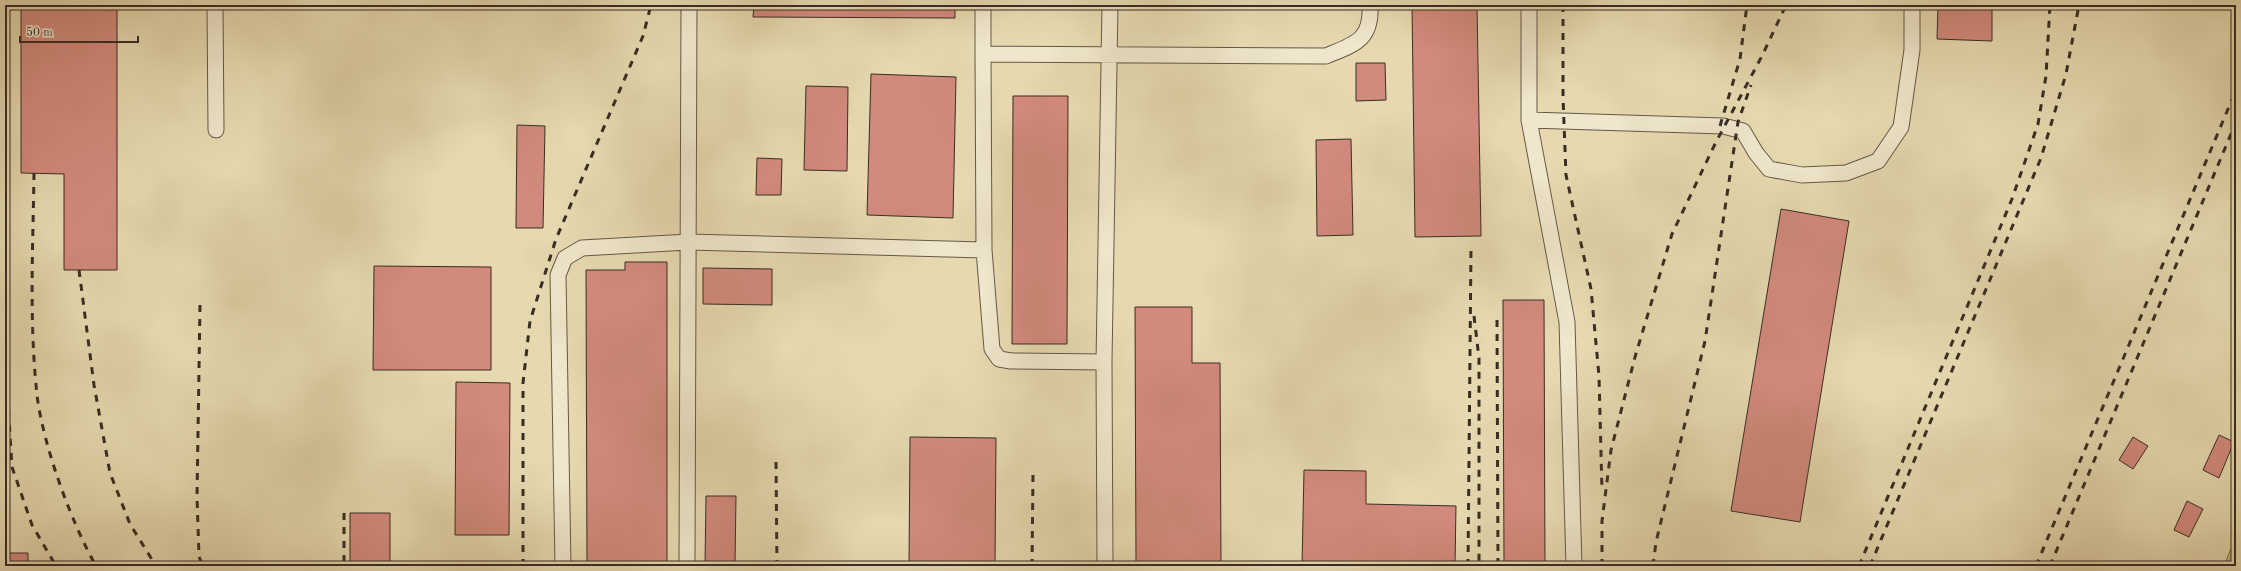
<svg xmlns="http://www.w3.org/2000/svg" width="2241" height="571" font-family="'Old Standard TT',serif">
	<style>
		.green { fill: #bcbd86; stroke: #7a7556 }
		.building { fill: #d28a7c; stroke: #382d25 }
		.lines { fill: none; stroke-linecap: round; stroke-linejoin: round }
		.minor-casing { stroke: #645848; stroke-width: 17 }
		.minor { stroke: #efe6cb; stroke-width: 15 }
		.rail { stroke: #382d25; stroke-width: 3; stroke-dasharray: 7 7; stroke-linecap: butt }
	</style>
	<rect width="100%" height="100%" fill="#e6d9af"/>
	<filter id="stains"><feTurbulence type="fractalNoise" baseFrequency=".005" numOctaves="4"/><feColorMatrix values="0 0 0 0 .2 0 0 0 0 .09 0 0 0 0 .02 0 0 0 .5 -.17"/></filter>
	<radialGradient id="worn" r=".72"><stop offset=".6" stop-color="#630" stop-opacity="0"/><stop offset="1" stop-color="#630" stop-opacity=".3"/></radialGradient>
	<path class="green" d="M 2236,536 L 2236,566 L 2224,566 Z"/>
	<path class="building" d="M 21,5 L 117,5 L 117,270 L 64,270 L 64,174 L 21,173 Z
		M 754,5 L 955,5 L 955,18 L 753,17 Z
		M 1325,5 L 1353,5 L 1353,7 L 1325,7 Z
		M 1412,5 L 1477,5 L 1481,236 L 1415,237 Z
		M 1938,5 L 1992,5 L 1992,41 L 1937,39 Z
		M 1356,63 L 1385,63 L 1386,100 L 1356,101 Z
		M 871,74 L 956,77 L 953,218 L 867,215 Z
		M 806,86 L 848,87 L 847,171 L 804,170 Z
		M 1013,96 L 1068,96 L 1067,344 L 1012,344 Z
		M 517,125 L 545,126 L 543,228 L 516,228 Z
		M 1351,139 L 1353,235 L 1317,236 L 1316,140 Z
		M 757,158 L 782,159 L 781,195 L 756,195 Z
		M 1781,209 L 1849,221 L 1800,522 L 1731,511 Z
		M 625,262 L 667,262 L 667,566 L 587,566 L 586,270 L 625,270 Z
		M 374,266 L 491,267 L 491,370 L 373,370 Z
		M 703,268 L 772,269 L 772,305 L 703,304 Z
		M 1503,300 L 1544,300 L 1545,566 L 1504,566 Z
		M 1135,307 L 1192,307 L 1192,363 L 1220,363 L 1221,566 L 1136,566 Z
		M 456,382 L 510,383 L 509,535 L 455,535 Z
		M 2219,435 L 2234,442 L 2219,478 L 2203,470 Z
		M 910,437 L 996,438 L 995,566 L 909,566 Z
		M 2133,437 L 2148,446 L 2133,469 L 2119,460 Z
		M 1304,470 L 1366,471 L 1366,504 L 1456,506 L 1455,566 L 1302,566 Z
		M 706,496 L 736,496 L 735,566 L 705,566 Z
		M 2187,501 L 2203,509 L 2189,537 L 2174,530 Z
		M 350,513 L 390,513 L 390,566 L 350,566 Z
		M 5,553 L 28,553 L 28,566 L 5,566 Z"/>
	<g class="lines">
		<defs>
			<path id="minor" d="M 215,5 L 216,130
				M 983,5 L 983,54 L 1326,56 C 1355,44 1372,40 1370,5
				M 1529,5 L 1529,120 L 1567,322 L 1574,566
				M 983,54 L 984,250 L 992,349 L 999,359 L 1011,361 L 1104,362
				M 1529,120 L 1723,126 L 1743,131 L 1756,153 L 1769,169 L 1802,175 L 1846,173 L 1878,161 L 1901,127 L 1912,50 L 1912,5
				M 563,566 L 558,275 L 565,258 L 582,248 L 688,242 L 984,250
				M 687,566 L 689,5
				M 1105,566 L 1104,362 L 1110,5"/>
		</defs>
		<use href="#minor" class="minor-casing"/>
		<use href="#minor" class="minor"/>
		<path class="rail" d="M 8,5 L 7,388 L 12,467 L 32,525 L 56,566
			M 1563,5 L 1563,97 L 1566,175 L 1591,289 L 1599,376 L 1602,491
			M 1720,126 L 1740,59 L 1747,5
			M 34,173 C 33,247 29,321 37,395 C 43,445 71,522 96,566
			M 79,270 L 94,385 L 110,473 L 130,524 L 156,566
			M 200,305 L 197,497 L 199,556 L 202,566
			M 1474,316 L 1479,358 L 1479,566
			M 1497,320 L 1498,566
			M 776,462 L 777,566
			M 344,513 L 344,566
			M 523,566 L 523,383 L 530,321 L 556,239 L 643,36 L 651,5
			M 1032,566 L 1033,474
			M 1468,566 L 1471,248
			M 1602,566 L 1602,521 L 1611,450 L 1635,357 L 1672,234 L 1715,144 L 1762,56 L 1786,5
			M 1653,566 L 1656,542 L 1705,341 L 1738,122 L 1751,85
			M 1859,566 L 2012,199 L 2038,124 L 2046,76 L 2050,5
			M 1870,566 L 2041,158 L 2066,74 L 2079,5
			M 2036,566 L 2236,90
			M 2050,566 L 2236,122"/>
	</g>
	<rect width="2241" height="571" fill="none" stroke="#e6d9af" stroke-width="20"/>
	<rect x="6" y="6" width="2229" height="559" fill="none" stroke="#382d25" stroke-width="2"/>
	<rect x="10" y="10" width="2221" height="551" fill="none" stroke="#382d25"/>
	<path d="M20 36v6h118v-6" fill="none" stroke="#382d25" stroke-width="2"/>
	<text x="26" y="36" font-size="12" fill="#382d25" stroke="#efe6cb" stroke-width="3" paint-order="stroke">50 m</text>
	<rect width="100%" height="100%" filter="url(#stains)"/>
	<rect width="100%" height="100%" fill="url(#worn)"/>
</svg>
